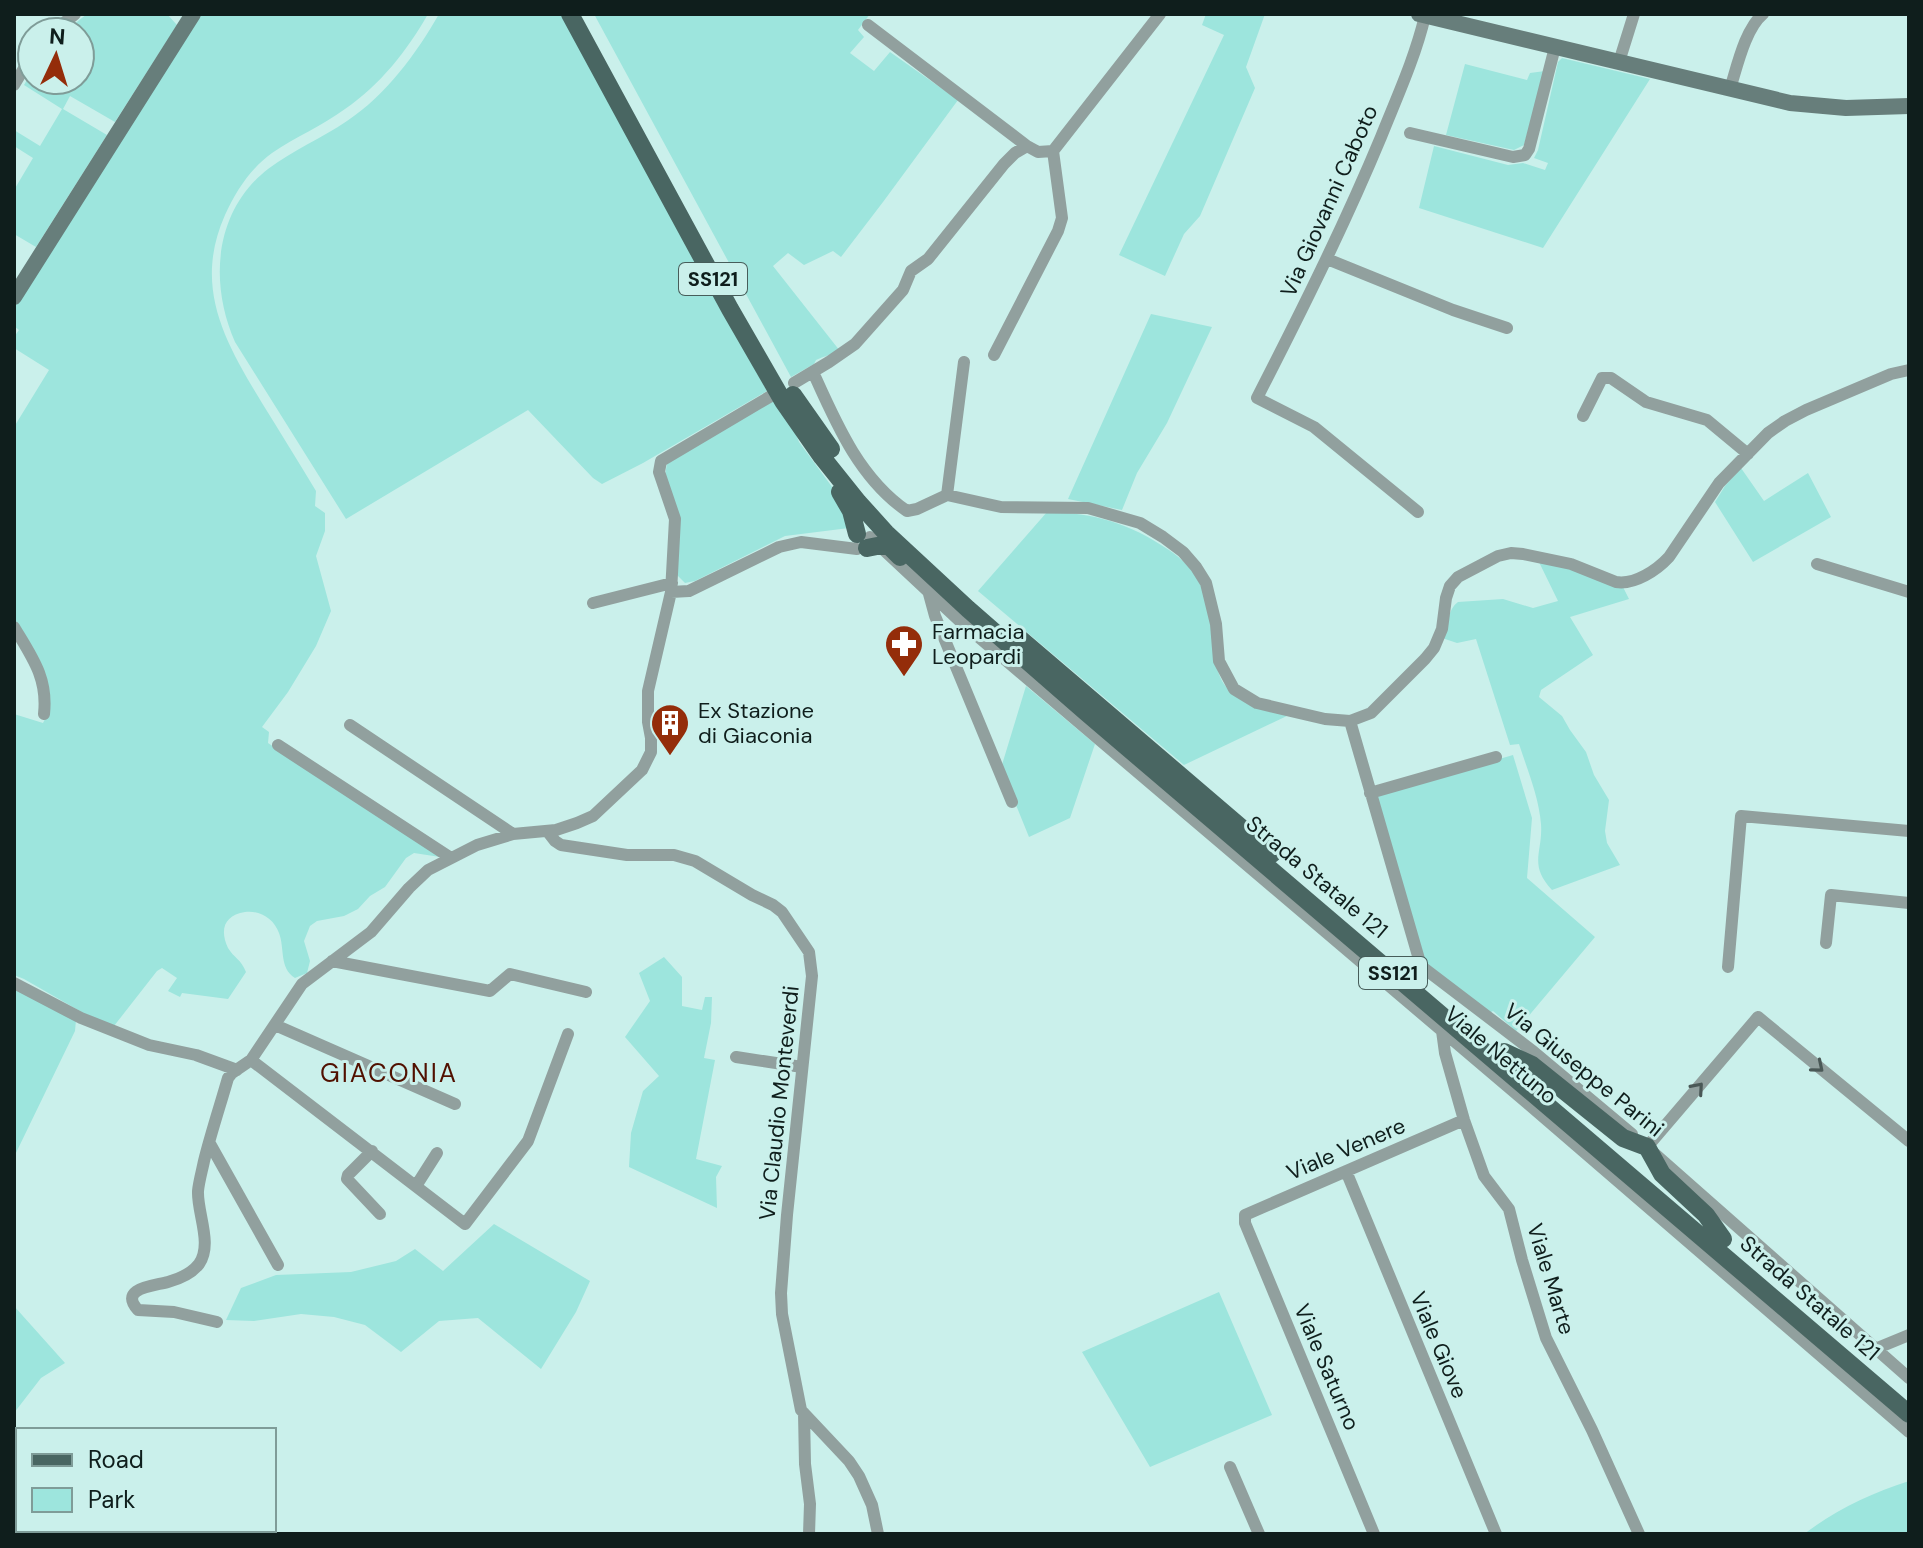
<svg xmlns="http://www.w3.org/2000/svg" width="1923" height="1548" font-family="'DM Sans',sans-serif">
	<style>
		.green { fill: #9de5dd }
		.lines { fill: none; stroke-linecap: round; stroke-linejoin: round }
		.street { stroke: #91a09e; stroke-width: 12 }
		.secondary { stroke: #677e7b; stroke-width: 16 }
		.primary { stroke: #496662; stroke-width: 18 }
		.oneway { stroke: #4a5856 }
		.labels { text-anchor: middle; dominant-baseline: central; stroke-width: 6; stroke-linejoin: round; paint-order: stroke }
		.shield { fill: #caf0eb; stroke: #475d5a; stroke-width: 2 }
		.shield-label { font-size: 20px; font-weight: bold; fill: #0f1e1c }
		.street-label { font-size: 22px; fill: #0f1e1c; stroke: #caf0eb }
		.poi-label { font-size: 22px; fill: #0f1e1c; stroke: #caf0eb; text-anchor: start }
		.quarter-label { font-size: 26px; letter-spacing: 2px; fill: #511000; stroke: #caf0eb }
	</style>
	<rect width="100%" height="100%" fill="#caf0eb"/>
	<path class="green" d="M 87,14 L 167,14 L 177,25 L 115,122 L 70,96 L 63,109 L 107,135 L 36,247 L 14,234 L 14,190 L 33,158 L 14,146 L 14,130 L 40,146 L 62,109 L 24,85 L 32,71 L 32,80 L 80,80 L 80,32 L 64,32 Z
		M 200,14 L 428,14 C 407,51 380,85 345,109 C 322,126 295,137 272,153 C 250,169 236,191 225,215 C 193,287 225,342 262,403 C 280,432 298,461 316,491 L 315,506 L 325,513 L 325,531 L 316,556 L 331,611 L 316,646 L 288,692 L 262,727 L 269,732 L 268,743 L 440,857 L 414,853 L 406,858 L 385,887 L 370,896 L 358,909 L 344,916 L 317,921 L 310,926 L 304,941 L 310,961 L 307,973 L 295,978 C 279,968 285,949 279,933 C 274,919 260,910 245,912 C 225,915 219,929 228,948 C 234,958 241,959 246,972 L 228,999 L 182,993 L 180,997 L 168,991 L 177,978 L 162,968 L 157,971 L 114,1026 L 85,1014 L 24,979 L 14,975 L 14,714 L 43,723 L 46,717 L 29,641 L 14,618 L 14,427 L 49,370 L 14,348 L 14,337 L 19,330 L 14,326 L 14,308 Z
		M 439,14 L 562,14 L 767,391 L 643,463 L 602,484 L 593,478 L 528,410 L 346,519 L 235,342 C 209,283 214,211 268,169 C 293,150 322,138 347,121 C 385,96 417,53 439,14 Z
		M 594,14 L 870,14 L 858,30 L 864,37 L 850,53 L 874,71 L 890,52 L 958,100 L 883,202 L 841,257 L 833,251 L 804,265 L 788,253 L 773,266 L 840,351 C 831,355 824,356 816,360 L 814,364 L 791,377 Z
		M 1206,14 L 1265,14 L 1246,67 L 1255,88 L 1200,216 L 1184,234 L 1165,276 L 1119,255 L 1224,35 L 1202,25 Z
		M 1562,58 L 1650,79 L 1543,248 L 1419,208 L 1434,146 L 1508,165 L 1523,163 L 1545,170 L 1548,163 L 1534,158 L 1538,150 L 1558,62 Z
		M 1465,64 L 1527,80 L 1530,73 L 1545,71 L 1524,145 L 1514,150 L 1446,135 Z
		M 1151,314 L 1212,327 L 1167,423 L 1137,473 L 1122,510 L 1068,499 Z
		M 772,399 L 792,424 L 799,442 L 838,495 L 849,528 L 785,536 L 695,581 L 685,583 L 677,575 L 665,475 L 667,464 Z
		M 1741,468 L 1764,501 L 1808,473 L 1831,517 L 1753,562 L 1715,502 L 1725,486 Z
		M 1047,512 C 1095,513 1129,523 1169,550 C 1182,559 1195,571 1202,586 C 1206,597 1209,611 1211,622 C 1216,646 1211,674 1231,692 C 1240,699 1276,710 1289,715 L 1184,765 L 978,591 Z
		M 1538,560 L 1567,568 L 1623,587 L 1629,599 L 1570,617 L 1593,655 L 1541,690 L 1539,697 L 1562,716 L 1570,730 L 1586,752 L 1594,775 L 1609,800 L 1605,831 L 1607,843 L 1620,865 L 1552,890 C 1528,864 1543,853 1541,824 C 1539,797 1527,769 1519,744 L 1510,745 L 1476,639 L 1457,643 L 1442,638 C 1447,627 1448,609 1458,602 L 1503,599 L 1533,608 L 1558,601 Z
		M 1026,686 L 1095,744 L 1070,818 L 1029,837 L 1001,768 Z
		M 1513,755 L 1532,818 L 1527,878 L 1595,937 L 1516,1031 L 1493,1011 L 1489,1013 L 1425,965 L 1375,798 L 1379,794 Z
		M 664,957 L 682,977 L 682,1006 L 702,1010 L 705,997 L 712,997 L 711,1023 L 704,1058 L 715,1060 L 696,1159 L 722,1166 L 716,1177 L 717,1208 L 629,1167 L 631,1133 L 643,1091 L 659,1076 L 625,1037 L 650,1001 L 639,973 Z
		M 14,988 L 76,1020 L 75,1031 L 14,1157 Z
		M 494,1224 L 590,1281 L 576,1312 L 541,1369 L 478,1318 L 439,1321 L 401,1352 L 365,1325 L 334,1317 L 301,1314 L 254,1321 L 226,1320 L 241,1288 L 276,1275 L 351,1272 L 396,1261 L 415,1249 L 443,1271 Z
		M 1219,1292 L 1272,1415 L 1150,1467 L 1082,1352 Z
		M 14,1306 L 65,1363 L 41,1378 L 14,1413 Z
		M 1909,1481 L 1909,1534 L 1804,1534 C 1836,1510 1871,1493 1909,1481 Z"/>
	<g class="lines">
		<path class="street" d="M 868,25 L 1027,146 L 1038,152 L 1053,151
			M 53,32 L 75,14
			M 1619,62 L 1634,14
			M 14,85 L 32,55
			M 1730,89 C 1737,67 1745,29 1763,14
			M 1410,133 L 1513,157 L 1525,155 L 1529,149 L 1555,47
			M 1327,259 L 1453,310 L 1507,328
			M 994,355 L 1058,231 L 1062,218 L 1053,151 L 1160,14
			M 813,372 C 836,423 859,478 907,511 L 917,509 L 947,495 L 1001,507 L 1088,508 L 1140,523 L 1163,537 L 1183,552 L 1196,567 L 1206,583 L 1216,624 L 1219,661 L 1234,689 L 1257,703 L 1325,719 L 1350,721 L 1371,713 L 1425,659 L 1434,648 L 1442,629 L 1446,598 L 1450,586 L 1458,577 L 1498,556 L 1511,553 L 1523,554 L 1571,564 L 1616,582 C 1635,585 1657,570 1669,557 L 1719,483 L 1768,433 L 1785,421 L 1806,410 L 1891,374 L 1909,370
			M 794,383 L 829,362 L 855,344 L 903,290 L 911,271 L 928,259 L 1004,164 L 1015,153 L 1027,146
			M 1583,416 L 1602,378 L 1611,378 L 1646,402 L 1707,420 L 1748,454
			M 947,495 L 964,362
			M 1418,512 L 1314,427 L 1257,398 C 1301,312 1344,226 1381,137 C 1397,97 1415,58 1425,16
			M 870,537 L 962,623 L 1527,1103 L 1909,1432
			M 1817,564 L 1909,592
			M 671,592 L 675,519 L 659,472 L 661,461 L 771,396
			M 929,594 L 935,616 L 1012,802
			M 593,603 L 672,583
			M 14,627 C 32,657 48,678 44,714
			M 1350,721 L 1421,966 L 1534,1052 L 1632,1134
			M 350,725 L 513,834
			M 278,745 L 451,858
			M 1370,793 L 1496,757
			M 548,832 L 555,841 L 561,845 L 627,855 L 674,855 L 695,861 L 752,895 L 773,905 L 782,912 L 809,952 L 812,976 L 787,1215 L 781,1293 L 782,1314 L 801,1410 L 849,1461 L 859,1476 L 872,1505 L 878,1534
			M 1826,943 L 1831,895 L 1909,903
			M 332,961 L 490,991 L 510,974 L 586,992
			M 1728,967 L 1741,816 L 1909,831
			M 14,983 L 81,1018 L 149,1045 L 196,1055 L 237,1070
			M 275,1025 L 455,1104
			M 1442,1031 L 1445,1053 L 1464,1120 L 1484,1176 L 1509,1209 L 1522,1260 L 1546,1338 L 1592,1430 L 1639,1534
			M 736,1057 L 802,1067
			M 251,1060 L 465,1224 L 528,1141 L 568,1034
			M 209,1142 L 278,1265
			M 1647,1147 L 1758,1017 L 1909,1141
			M 372,1151 L 348,1175 L 347,1179 L 380,1214
			M 1655,1154 L 1909,1378
			M 1346,1171 L 1496,1534
			M 416,1186 L 437,1153
			M 217,1322 L 174,1312 L 138,1310 C 118,1288 154,1286 168,1282 C 179,1279 192,1273 199,1264 C 213,1244 197,1213 198,1191 C 199,1181 202,1171 204,1161 C 211,1133 220,1106 228,1078 L 232,1073 L 251,1060 L 302,984 L 371,932 L 409,888 L 428,870 L 477,845 L 513,834 L 556,830 L 577,823 L 593,816 L 642,770 L 651,752 L 651,738 L 648,722 L 648,691 L 671,592 L 689,591 L 779,547 L 801,542 L 857,549
			M 1875,1349 L 1909,1335
			M 804,1413 L 805,1464 L 810,1504 L 809,1534
			M 1230,1467 L 1259,1534
			M 1374,1534 L 1245,1223 L 1245,1215 L 1464,1120"/>
		<path class="secondary" d="M 1419,14 L 1790,103 L 1846,108 L 1909,106
			M 14,297 L 193,14"/>
		<path class="primary" d="M 570,14 L 730,309 L 783,401 L 822,457 L 858,502 L 886,533 L 968,609 L 1087,713 L 1909,1414
			M 793,395 L 831,449
			M 840,492 L 851,511 L 857,534
			M 867,548 L 877,546 L 889,546 L 900,557
			M 1018,637 L 1272,854
			M 1504,1052 L 1532,1065 L 1623,1138 L 1647,1147 L 1662,1174 L 1706,1215 L 1723,1239"/>
	</g>
	<defs><path id="oneway-chevron" d="M-2-3.5L2.5 0L-2 3.5" fill="none" stroke-width="1.6" stroke-linecap="round" stroke-linejoin="round" transform="scale(2)"/></defs>
	<g class="oneway">
		<use href="#oneway-chevron" transform="translate(1818 1067) rotate(40)"/>
		<use href="#oneway-chevron" transform="translate(1698 1088) rotate(-49)"/>
	</g>
	<defs>
		<symbol id="pharmacy-pin" viewBox="-11 -11 22 30"><path d="M0 17L-7.5 6A9.5 9.5 0 1 1 7.5 6Z" fill="#942d0a" stroke="#caf0eb"/><path d="M-2-6h4v4h4v4h-4v4h-4v-4h-4v-4h4Z" fill="#fff"/></symbol>
		<symbol id="building-pin" viewBox="-11 -11 22 30"><path d="M0 17L-7.5 6A9.5 9.5 0 1 1 7.5 6Z" fill="#942d0a" stroke="#caf0eb"/><path d="M-4-6H4V6H1V3H-1V6H-4ZM-2.5-4.3h1.7v1.8h-1.7ZM.8-4.3h1.7v1.8H.8ZM-2.5-1h1.7V.8h-1.7ZM.8-1h1.7V.8H.8Z" fill="#fff"/></symbol>
	</defs>
	<g fill-rule="evenodd">
		<use href="#pharmacy-pin" x="882" y="622" width="44" height="60"/>
		<use href="#building-pin" x="648" y="701" width="44" height="60"/>
	</g>
	<g class="labels">
		<g class="shield">
			<rect x="679" y="263" width="68" height="32" rx="6"/>
			<rect x="1359" y="957" width="68" height="32" rx="6"/>
		</g>
		<g class="shield-label">
			<text x="713" y="279">SS121</text>
			<text x="1393" y="973">SS121</text>
		</g>
		<g class="street-label">
			<text transform="translate(1329 201) rotate(-66)">Via Giovanni Caboto</text>
			<text transform="translate(1317 877) rotate(40)">Strada Statale 121</text>
			<text transform="translate(1501 1055) rotate(40)">Viale Nettuno</text>
			<text transform="translate(1584 1070) rotate(39)">Via Giuseppe Parini</text>
			<text transform="translate(779 1103) rotate(-84)">Via Claudio Monteverdi</text>
			<text transform="translate(1346 1149) rotate(-23)">Viale Venere</text>
			<text transform="translate(1551 1279) rotate(73)">Viale Marte</text>
			<text transform="translate(1810 1298) rotate(41)">Strada Statale 121</text>
			<text transform="translate(1439 1345) rotate(67)">Viale Giove</text>
			<text transform="translate(1327 1367) rotate(67)">Viale Saturno</text>
		</g>
		<g class="poi-label">
			<text x="932" y="631">Farmacia<tspan x="932" dy="25">Leopardi</tspan></text>
			<text x="698" y="710">Ex Stazione<tspan x="698" dy="25">di Giaconia</tspan></text>
		</g>
		<g class="quarter-label">
			<text x="389" y="1073">GIACONIA</text>
		</g>
	</g>
	<rect width="1923" height="1548" fill="none" stroke="#0f1e1c" stroke-width="32"/>
	<rect x="16" y="1428" width="260" height="104" fill="#caf0eb" stroke="#7f9c98" stroke-width="2"/>
	<rect x="32" y="1454" width="40" height="12" fill="#496662" stroke="#7f9c98" stroke-width="2"/>
	<text x="88" y="1468" font-size="24" fill="#0f1e1c">Road</text>
	<rect x="32" y="1488" width="40" height="24" fill="#9de5dd" stroke="#7f9c98" stroke-width="2"/>
	<text x="88" y="1508" font-size="24" fill="#0f1e1c">Park</text>
	<g transform="translate(56 56) rotate(4)"><circle r="38" fill="#caf0eb" stroke="#7f9c98" stroke-width="2"/>
	<path d="M0-6L14 30L0 20L-14 30Z" fill="#942d0a"/>
	<text y="-12" font-size="22" font-weight="bold" text-anchor="middle" fill="#0f1e1c">N</text>
	</g>
</svg>
